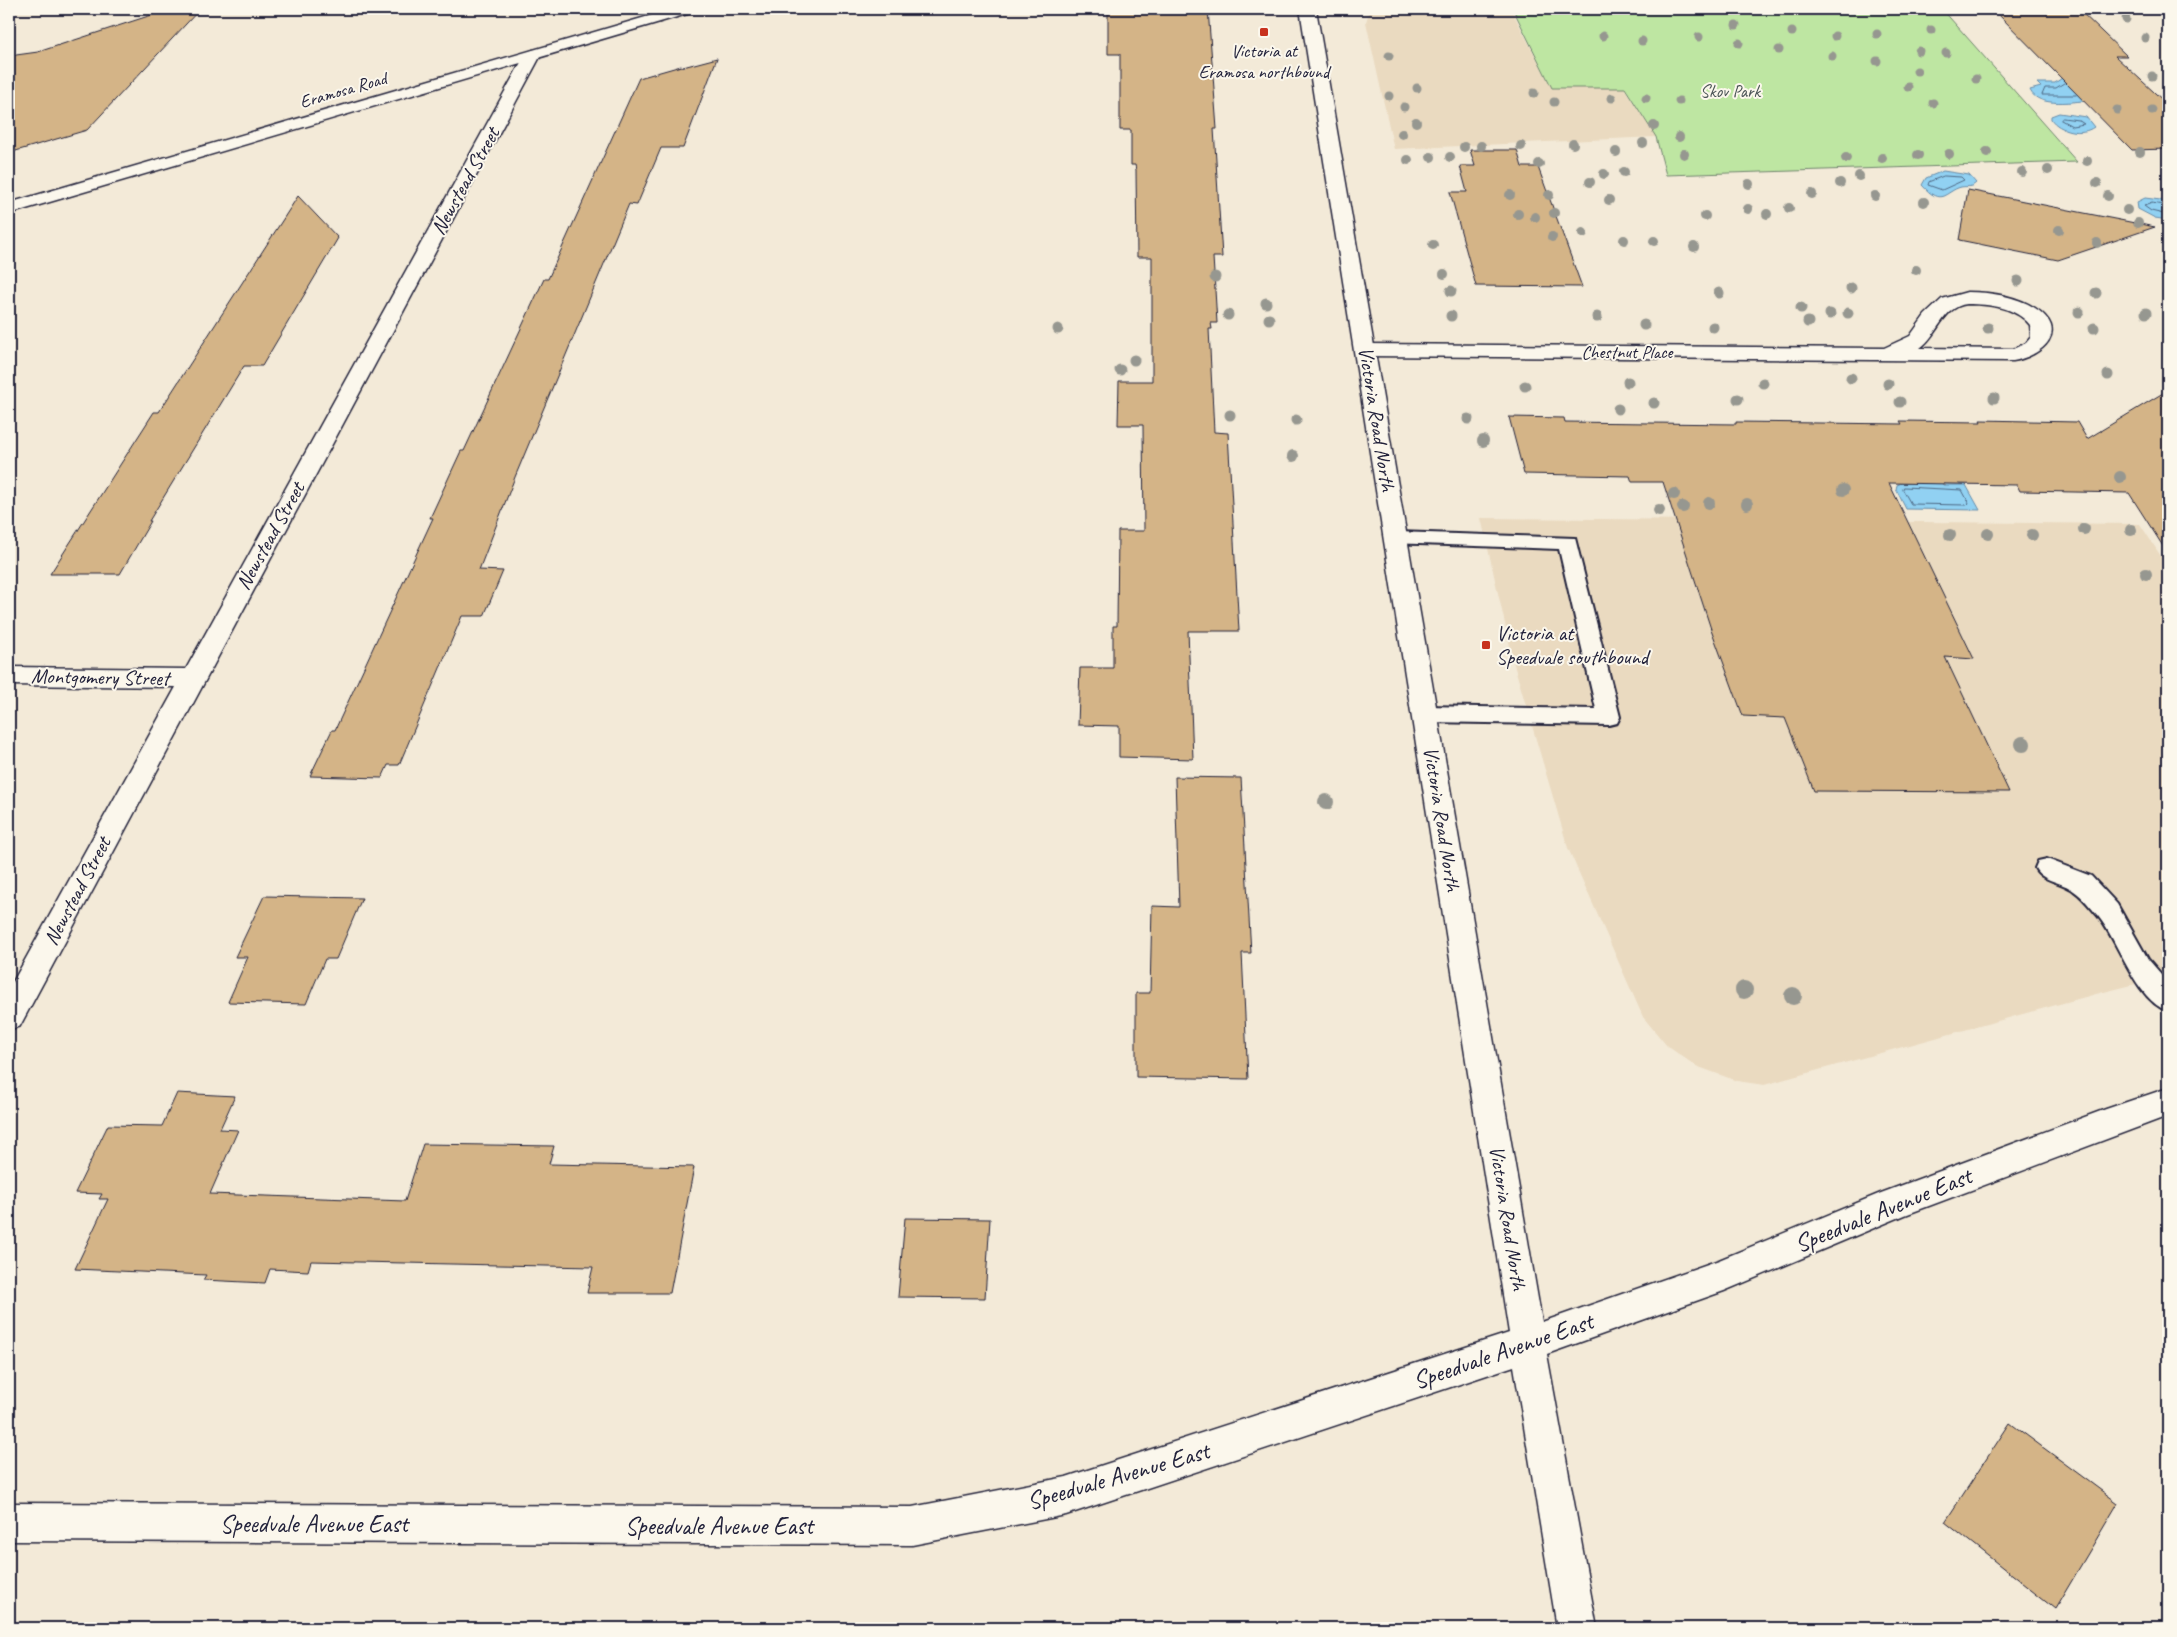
<svg xmlns="http://www.w3.org/2000/svg" width="2177" height="1637" font-family="Caveat,sans-serif">
	<style>
		.built { fill: #eadac0 }
		.green { fill: #bee6a2; stroke: #70846e }
		.water { fill: #91d1f2; stroke: #658ba9 }
		.lines { fill: none; stroke-linecap: round; stroke-linejoin: round }
		.shore { stroke: #4e6884; stroke-width: 1 }
		.building { fill: #d4b487; stroke: #22223b }
		.service-casing { stroke: #22223b; stroke-width: 4 }
		.minor-casing { stroke: #22223b; stroke-width: 3 }
		.secondary-casing { stroke: #22223b; stroke-width: 3 }
		.service { fill: #fbf7ec; fill-rule: evenodd }
		.minor { fill: #fbf7ec; fill-rule: evenodd }
		.secondary { fill: #fbf7ec; fill-rule: evenodd }
		.tree { fill: #969790 }
		.poi-dot { fill: #c8321e; stroke: #fbf7ec; stroke-width: 2 }
		.labels { text-anchor: middle; dominant-baseline: central; stroke-width: 4; stroke-linejoin: round; paint-order: stroke }
		.far-poi-label { font-size: 18px; fill: #22223b; stroke: #fbf7ec }
		.far-street-label { font-size: 18px; fill: #22223b; stroke: #fbf7ec }
		.far-park-label { font-size: 18px; fill: #495355; stroke: #fbf7ec }
		.street-label { font-size: 21px; fill: #22223b; stroke: #fbf7ec }
		.poi-label { font-size: 21px; fill: #22223b; stroke: #fbf7ec; text-anchor: start }
		.near-street-label { font-size: 25px; fill: #22223b; stroke: #fbf7ec }
	</style>
	<rect width="100%" height="100%" fill="#f3ead8"/>
	<filter id="ink" filterUnits="userSpaceOnUse"><feTurbulence type="fractalNoise" baseFrequency=".02" numOctaves="2"/><feDisplacementMap in="SourceGraphic" scale="10" xChannelSelector="R" yChannelSelector="G"/><feConvolveMatrix kernelMatrix="1 2 1 2 8 2 1 2 1" color-interpolation-filters="sRGB"/></filter>
	<g filter="url(#ink)">
		<path class="built" d="M 1370,9 L 1511,9 L 1552,88 L 1624,88 L 1656,137 L 1394,149 L 1366,22 Z
			M 1481,518 L 2140,524 L 2168,567 L 2168,976 L 2096,994 L 1764,1085 L 1737,1081 L 1696,1066 L 1667,1046 L 1643,1017 L 1568,848 L 1515,668 Z"/>
		<path class="green" d="M 1513,9 L 1942,9 L 2077,162 L 1666,175 L 1656,137 L 1625,88 L 1552,88 Z"/>
		<path class="water" d="M 2062,78 L 2093,100 C 2076,101 2038,109 2030,90 L 2041,87 L 2037,83 L 2055,83 Z
			M 2059,113 L 2086,117 L 2094,127 C 2082,136 2059,131 2051,119 L 2051,116 Z
			M 1943,171 L 1969,175 L 1976,183 C 1971,188 1967,186 1961,187 C 1945,191 1942,208 1922,185 L 1926,178 Z
			M 2145,198 L 2168,201 L 2168,220 L 2155,218 L 2138,209 L 2137,202 Z
			M 1904,482 L 1942,482 L 1943,485 L 1966,485 L 1980,510 L 1906,509 L 1896,489 L 1897,485 Z"/>
		<g class="lines">
			<path class="shore" d="M 2064,83 L 2056,88 L 2045,88 L 2042,95 L 2076,95
				M 2063,118 L 2078,120 L 2084,124 L 2072,126 L 2061,120 Z
				M 1944,176 L 1961,177 L 1964,180 L 1942,190 L 1928,185 L 1929,182 Z
				M 2168,206 L 2152,203 L 2144,206 L 2151,211 L 2168,215
				M 1904,487 L 1962,490 L 1969,503 L 1967,505 L 1911,504 L 1903,490 Z"/>
		</g>
		<path class="building" d="M 170,9 L 200,9 L 87,130 L 9,153 L 9,56 L 38,52 Z
			M 1108,9 L 1208,9 L 1217,129 L 1214,129 L 1222,257 L 1213,257 L 1217,323 L 1211,323 L 1212,329 L 1209,329 L 1214,432 L 1228,433 L 1239,631 L 1188,631 L 1193,759 L 1119,757 L 1119,726 L 1078,725 L 1080,668 L 1113,668 L 1113,626 L 1117,626 L 1118,531 L 1144,531 L 1143,425 L 1118,425 L 1119,381 L 1152,381 L 1152,257 L 1137,257 L 1136,170 L 1135,165 L 1131,165 L 1131,130 L 1120,130 L 1120,54 L 1108,54 Z
			M 1993,9 L 2078,9 L 2127,56 L 2115,56 L 2168,105 L 2168,149 L 2132,150 Z
			M 717,58 L 683,148 L 661,148 L 637,205 L 629,204 L 515,477 L 479,570 L 503,571 L 484,616 L 462,616 L 399,765 L 388,765 L 382,778 L 310,776 L 332,730 L 335,730 L 433,518 L 430,518 L 461,451 L 464,451 L 544,279 L 548,279 L 639,78 L 681,66 L 683,67 Z
			M 1470,150 L 1517,150 L 1522,167 L 1538,167 L 1582,287 L 1476,286 L 1450,192 L 1467,192 L 1460,166 L 1475,166 Z
			M 1968,190 L 2155,227 L 2058,260 L 1959,240 Z
			M 298,196 L 338,238 L 262,366 L 244,366 L 149,521 L 151,521 L 120,574 L 50,574 L 154,412 L 159,412 Z
			M 2168,390 L 2168,554 L 2129,493 L 2020,491 L 2017,485 L 1889,483 L 1974,659 L 1945,657 L 2009,792 L 1814,791 L 1785,718 L 1743,716 L 1711,629 L 1663,482 L 1632,482 L 1630,476 L 1524,474 L 1509,417 L 1564,418 L 1565,422 L 1736,424 L 1736,422 L 1902,424 L 1900,421 L 1981,422 L 1980,420 L 2077,422 L 2087,439 Z
			M 1175,777 L 1241,778 L 1251,953 L 1242,953 L 1248,1079 L 1136,1077 L 1136,993 L 1150,993 L 1152,906 L 1179,907 Z
			M 264,896 L 362,898 L 336,959 L 325,959 L 306,1004 L 228,1002 L 248,957 L 235,957 Z
			M 177,1093 L 235,1096 L 220,1129 L 238,1130 L 210,1194 L 405,1201 L 423,1144 L 554,1146 L 549,1164 L 694,1167 L 670,1293 L 587,1293 L 593,1267 L 311,1261 L 308,1271 L 270,1269 L 265,1283 L 203,1280 L 206,1275 L 75,1269 L 108,1199 L 99,1199 L 102,1194 L 75,1193 L 108,1125 L 162,1126 Z
			M 905,1218 L 990,1219 L 985,1298 L 898,1297 Z
			M 2010,1423 L 2118,1503 L 2055,1609 L 1945,1522 Z"/>
		<g class="lines">
			<defs>
				<path id="service" d="M 1397,532 L 1575,538 L 1620,717 L 1617,723 L 1609,725 L 1425,722 L 1417,720 L 1414,714 L 1417,708 L 1425,706 L 1596,709 L 1559,549 L 1390,543 L 1387,538 L 1390,533 Z
					M 2047,859 L 2091,876 L 2117,904 L 2148,959 L 2168,982 L 2168,1011 C 2136,1001 2118,940 2098,916 C 2091,908 2083,897 2074,891 C 2062,881 2042,882 2035,868 L 2038,861 Z"/>
				<path id="minor" d="M 2157,9 L 2168,9 L 2168,17 L 2162,15 Z
					M 533,50 L 541,55 L 20,1026 L 9,1030 L 9,989 L 176,687 L 9,685 L 9,667 L 186,669 L 525,55 Z
					M 1967,292 C 1990,292 2016,296 2035,308 C 2071,331 2042,356 2013,361 L 1366,356 L 1359,354 L 1356,350 L 1359,346 L 1366,344 L 1884,348 L 1910,336 L 1925,315 L 1942,299 ZM 1967,304 C 1989,304 2016,307 2030,325 L 2031,337 L 2026,343 L 2013,349 L 1920,348 C 1938,336 1942,307 1967,304 Z"/>
				<path id="secondary" d="M 673,9 L 697,9 L 694,12 L 9,214 L 9,203 Z
					M 1300,9 L 1316,9 L 1542,1322 L 1719,1260 L 1881,1193 L 2106,1109 L 2168,1088 L 2168,1116 L 1905,1215 L 1724,1291 L 1547,1354 L 1597,1628 L 1557,1628 L 1514,1366 L 1066,1515 L 912,1545 L 9,1541 L 9,1503 L 912,1507 L 1066,1477 L 1509,1333 Z"/>
			</defs>
			<use href="#service" class="service-casing"/>
			<use href="#minor" class="minor-casing"/>
			<use href="#secondary" class="secondary-casing"/>
			<use href="#service" class="service"/>
			<use href="#minor" class="minor"/>
			<use href="#secondary" class="secondary"/>
		</g>
		<g class="tree">
			<circle cx="2126" cy="19" r="4.5"/>
			<circle cx="1736" cy="25" r="4.5"/>
			<circle cx="1931" cy="30" r="4.5"/>
			<circle cx="1792" cy="32" r="4.5"/>
			<circle cx="1877" cy="34" r="4.5"/>
			<circle cx="1603" cy="36" r="4.5"/>
			<circle cx="1835" cy="36" r="4.5"/>
			<circle cx="1699" cy="37" r="4.5"/>
			<circle cx="2145" cy="38" r="4.5"/>
			<circle cx="1642" cy="41" r="4.5"/>
			<circle cx="1739" cy="43" r="4.5"/>
			<circle cx="1779" cy="50" r="4.5"/>
			<circle cx="1919" cy="51" r="4.5"/>
			<circle cx="1946" cy="53" r="4.5"/>
			<circle cx="1389" cy="56" r="4.5"/>
			<circle cx="1832" cy="56" r="4.5"/>
			<circle cx="1877" cy="61" r="4.5"/>
			<circle cx="1917" cy="71" r="4.5"/>
			<circle cx="2152" cy="76" r="4.5"/>
			<circle cx="1976" cy="79" r="4.5"/>
			<circle cx="1908" cy="87" r="4.5"/>
			<circle cx="1417" cy="88" r="4.5"/>
			<circle cx="1534" cy="93" r="4.5"/>
			<circle cx="1389" cy="96" r="4.5"/>
			<circle cx="1612" cy="98" r="4.5"/>
			<circle cx="1646" cy="98" r="4.5"/>
			<circle cx="1679" cy="101" r="4.5"/>
			<circle cx="1554" cy="102" r="4.5"/>
			<circle cx="1933" cy="103" r="4.5"/>
			<circle cx="1404" cy="107" r="4.5"/>
			<circle cx="2117" cy="110" r="4.5"/>
			<circle cx="2152" cy="110" r="4.5"/>
			<circle cx="1416" cy="122" r="5"/>
			<circle cx="1654" cy="126" r="5"/>
			<circle cx="1402" cy="134" r="5"/>
			<circle cx="1679" cy="137" r="5"/>
			<circle cx="1643" cy="143" r="5"/>
			<circle cx="1573" cy="144" r="5"/>
			<circle cx="1481" cy="146" r="5"/>
			<circle cx="1521" cy="146" r="5"/>
			<circle cx="1464" cy="147" r="5"/>
			<circle cx="1616" cy="152" r="5"/>
			<circle cx="1987" cy="152" r="5"/>
			<circle cx="2140" cy="152" r="5"/>
			<circle cx="1684" cy="154" r="5"/>
			<circle cx="1949" cy="154" r="5"/>
			<circle cx="1918" cy="155" r="5"/>
			<circle cx="1431" cy="157" r="5"/>
			<circle cx="1450" cy="157" r="5"/>
			<circle cx="1846" cy="158" r="5"/>
			<circle cx="1882" cy="158" r="5"/>
			<circle cx="1408" cy="160" r="5"/>
			<circle cx="2087" cy="161" r="5"/>
			<circle cx="1539" cy="164" r="5"/>
			<circle cx="2048" cy="170" r="5"/>
			<circle cx="1624" cy="172" r="5"/>
			<circle cx="2022" cy="172" r="5"/>
			<circle cx="1604" cy="174" r="5"/>
			<circle cx="1859" cy="176" r="5"/>
			<circle cx="1590" cy="182" r="5"/>
			<circle cx="1840" cy="183" r="5"/>
			<circle cx="2097" cy="183" r="5"/>
			<circle cx="1749" cy="184" r="5"/>
			<circle cx="1812" cy="194" r="5"/>
			<circle cx="1510" cy="195" r="5"/>
			<circle cx="1549" cy="195" r="5"/>
			<circle cx="1875" cy="196" r="5"/>
			<circle cx="2108" cy="196" r="5"/>
			<circle cx="1609" cy="200" r="5"/>
			<circle cx="1924" cy="202" r="5"/>
			<circle cx="1789" cy="208" r="5"/>
			<circle cx="1748" cy="209" r="5"/>
			<circle cx="2127" cy="210" r="5"/>
			<circle cx="1554" cy="213" r="5"/>
			<circle cx="1518" cy="214" r="5"/>
			<circle cx="1767" cy="214" r="5"/>
			<circle cx="1705" cy="216" r="5"/>
			<circle cx="1535" cy="217" r="5"/>
			<circle cx="2138" cy="223" r="5"/>
			<circle cx="2059" cy="230" r="5"/>
			<circle cx="1583" cy="233" r="5"/>
			<circle cx="1552" cy="237" r="5"/>
			<circle cx="1624" cy="240" r="5"/>
			<circle cx="1654" cy="241" r="5"/>
			<circle cx="2097" cy="243" r="5"/>
			<circle cx="1433" cy="245" r="5"/>
			<circle cx="1694" cy="247" r="5"/>
			<circle cx="1916" cy="270" r="5"/>
			<circle cx="1444" cy="274" r="5"/>
			<circle cx="1215" cy="277" r="5.5"/>
			<circle cx="2018" cy="281" r="5.5"/>
			<circle cx="1851" cy="288" r="5.5"/>
			<circle cx="1451" cy="291" r="5.5"/>
			<circle cx="1719" cy="293" r="5.5"/>
			<circle cx="2096" cy="293" r="5.5"/>
			<circle cx="1266" cy="303" r="5.5"/>
			<circle cx="1801" cy="308" r="5.5"/>
			<circle cx="2079" cy="312" r="5.5"/>
			<circle cx="1848" cy="313" r="5.5"/>
			<circle cx="2146" cy="313" r="5.5"/>
			<circle cx="1830" cy="314" r="5.5"/>
			<circle cx="1228" cy="315" r="5.5"/>
			<circle cx="1451" cy="316" r="5.5"/>
			<circle cx="1597" cy="317" r="5.5"/>
			<circle cx="1269" cy="319" r="5.5"/>
			<circle cx="1808" cy="322" r="5.5"/>
			<circle cx="1644" cy="325" r="5.5"/>
			<circle cx="1713" cy="327" r="5.5"/>
			<circle cx="1988" cy="328" r="5.5"/>
			<circle cx="2094" cy="328" r="5.5"/>
			<circle cx="1058" cy="329" r="5.5"/>
			<circle cx="1134" cy="360" r="5.5"/>
			<circle cx="1120" cy="370" r="5.5"/>
			<circle cx="2108" cy="375" r="5.5"/>
			<circle cx="1851" cy="378" r="5.5"/>
			<circle cx="1628" cy="382" r="5.5"/>
			<circle cx="1763" cy="383" r="5.5"/>
			<circle cx="1888" cy="384" r="5.5"/>
			<circle cx="1525" cy="386" r="5.5"/>
			<circle cx="1994" cy="398" r="5.5"/>
			<circle cx="1738" cy="399" r="5.5"/>
			<circle cx="1900" cy="402" r="5.5"/>
			<circle cx="1654" cy="403" r="5.5"/>
			<circle cx="1618" cy="409" r="5.5"/>
			<circle cx="1230" cy="415" r="5.5"/>
			<circle cx="1468" cy="419" r="5.5"/>
			<circle cx="1296" cy="420" r="5.5"/>
			<circle cx="1483" cy="441" r="6"/>
			<circle cx="1293" cy="456" r="6"/>
			<circle cx="2120" cy="477" r="6"/>
			<circle cx="1843" cy="490" r="6"/>
			<circle cx="1674" cy="494" r="6"/>
			<circle cx="1709" cy="503" r="6"/>
			<circle cx="1747" cy="504" r="6"/>
			<circle cx="1683" cy="507" r="6"/>
			<circle cx="1659" cy="510" r="6"/>
			<circle cx="2084" cy="529" r="6"/>
			<circle cx="2131" cy="530" r="6"/>
			<circle cx="1988" cy="534" r="6"/>
			<circle cx="1950" cy="535" r="6"/>
			<circle cx="2032" cy="535" r="6"/>
			<circle cx="2146" cy="574" r="6"/>
			<circle cx="2023" cy="744" r="8"/>
			<circle cx="1326" cy="802" r="8"/>
			<circle cx="1744" cy="990" r="9"/>
			<circle cx="1793" cy="996" r="9"/>
		</g>
	</g>
	<g class="poi-dot">
		<rect x="1259" y="27" width="10" height="10" rx="2.5"/>
		<rect x="1481" y="640" width="10" height="10" rx="2.5"/>
	</g>
	<g class="labels">
		<g class="far-poi-label">
			<text x="1264" y="51">Victoria at<tspan x="1264" dy="21">Eramosa northbound</tspan></text>
		</g>
		<g class="far-street-label">
			<text transform="translate(343 90) rotate(-16)">Eramosa Road</text>
			<text x="1627" y="352">Chestnut Place</text>
		</g>
		<g class="far-park-label">
			<text x="1730" y="91">Skov Park</text>
		</g>
		<g class="street-label">
			<text transform="translate(465 181) rotate(-61)">Newstead Street</text>
			<text transform="translate(1377 419) rotate(81)">Victoria Road North</text>
			<text transform="translate(270 536) rotate(-61)">Newstead Street</text>
			<text transform="translate(100 677) rotate(1)">Montgomery Street</text>
			<text transform="translate(1442 819) rotate(81)">Victoria Road North</text>
			<text transform="translate(77 891) rotate(-62)">Newstead Street</text>
			<text transform="translate(1508 1218) rotate(81)">Victoria Road North</text>
		</g>
		<g class="poi-label">
			<text x="1496" y="633">Victoria at<tspan x="1496" dy="24">Speedvale southbound</tspan></text>
		</g>
		<g class="near-street-label">
			<text transform="translate(1883 1210) rotate(-22)">Speedvale Avenue East</text>
			<text transform="translate(1503 1351) rotate(-19)">Speedvale Avenue East</text>
			<text transform="translate(1118 1476) rotate(-16)">Speedvale Avenue East</text>
			<text x="314" y="1524">Speedvale Avenue East</text>
			<text x="719" y="1526">Speedvale Avenue East</text>
		</g>
	</g>
	<rect width="2177" height="1637" fill="none" stroke="#fbf7ec" stroke-width="30"/>
	<rect x="15" y="15" width="2147" height="1607" fill="none" stroke="#22223b" stroke-width="2" filter="url(#ink)"/>
</svg>
